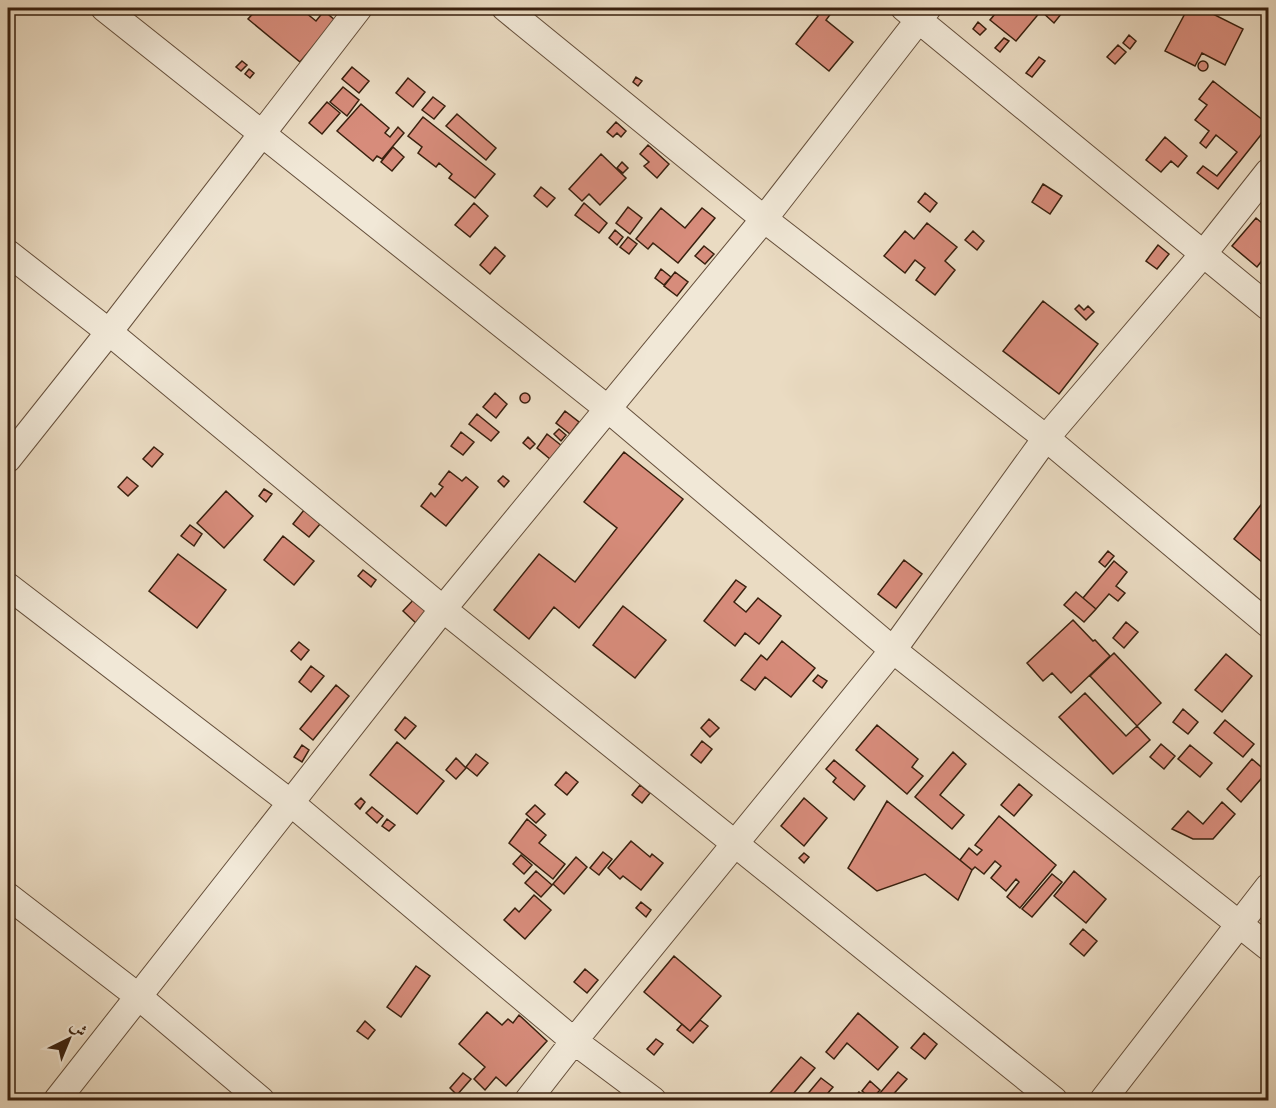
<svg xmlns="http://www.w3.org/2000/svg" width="1276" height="1108" font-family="'Libre Caslon Text',Amiri,serif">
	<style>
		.building { fill: #d78c7b; stroke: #39200e; stroke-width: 1.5 }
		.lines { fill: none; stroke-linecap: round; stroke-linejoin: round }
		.street-casing { stroke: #654f3b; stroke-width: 28 }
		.street { stroke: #f1e8d7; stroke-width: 26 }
	</style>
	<rect width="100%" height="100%" fill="#eadbc2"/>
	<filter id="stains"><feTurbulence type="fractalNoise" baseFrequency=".00333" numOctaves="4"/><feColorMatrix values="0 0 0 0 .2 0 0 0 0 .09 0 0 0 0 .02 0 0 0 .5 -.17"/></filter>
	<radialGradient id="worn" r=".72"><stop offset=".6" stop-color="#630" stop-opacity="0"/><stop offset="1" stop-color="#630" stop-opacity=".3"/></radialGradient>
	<path class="building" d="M 258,8 L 300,8 L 316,21 L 324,11 L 335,20 L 300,62 L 248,19 Z
		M 812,8 L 835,8 L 826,20 L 853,42 L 829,71 L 796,44 L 818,16 L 810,10 Z
		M 1000,8 L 1066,8 L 1054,23 L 1041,11 L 1016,41 L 990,20 Z
		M 1188,8 L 1201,8 L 1243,29 L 1225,65 L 1202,53 L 1195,66 L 1165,51 Z
		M 978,22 L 986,29 L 980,35 L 973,29 Z
		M 1129,35 L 1136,41 L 1130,49 L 1123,43 Z
		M 1004,38 L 1009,41 L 1000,52 L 995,48 Z
		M 1118,45 L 1126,52 L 1115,64 L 1107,57 Z
		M 1039,57 L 1045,61 L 1032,77 L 1026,73 Z
		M 242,61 L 247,65 L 241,71 L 236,67 Z
		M1198 66a5 5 0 1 1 10 0a5 5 0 1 1-10 0Z
		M 352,67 L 369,81 L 359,93 L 342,79 Z
		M 249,69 L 254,73 L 250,78 L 245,74 Z
		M 636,77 L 642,81 L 638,86 L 633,82 Z
		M 408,78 L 425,92 L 413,107 L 396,93 Z
		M 1213,81 L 1268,124 L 1268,126 L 1218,189 L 1197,173 L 1203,166 L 1217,176 L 1237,152 L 1216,135 L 1206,148 L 1200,143 L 1209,131 L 1195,120 L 1207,105 L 1199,99 Z
		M 343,87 L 359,100 L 347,116 L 330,102 Z
		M 433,97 L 445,106 L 434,119 L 422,110 Z
		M 327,102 L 340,113 L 322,134 L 309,123 Z
		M 361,104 L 389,128 L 385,133 L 390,137 L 398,127 L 404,133 L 382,159 L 377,156 L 373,161 L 337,131 Z
		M 457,114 L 496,148 L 486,160 L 446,126 Z
		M 423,117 L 495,174 L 475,198 L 449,178 L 452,174 L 439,163 L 436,167 L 418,153 L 422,147 L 408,136 Z
		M 616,122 L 626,131 L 621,137 L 617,133 L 613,137 L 607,132 Z
		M 1165,137 L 1187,156 L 1178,167 L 1171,161 L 1161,172 L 1146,160 Z
		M 648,145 L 669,164 L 657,178 L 644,166 L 649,162 L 640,154 Z
		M 393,147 L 404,157 L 392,171 L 381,162 Z
		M 601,154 L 626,178 L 600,205 L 589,194 L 582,201 L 569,189 Z
		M 622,162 L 628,168 L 623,173 L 617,168 Z
		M 1043,184 L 1062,196 L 1050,214 L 1032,202 Z
		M 541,187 L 555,198 L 547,207 L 534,196 Z
		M 925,193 L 937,203 L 930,212 L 918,202 Z
		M 474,203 L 488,216 L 470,237 L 455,225 Z
		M 584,203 L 607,223 L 599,233 L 575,215 Z
		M 628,207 L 642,218 L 630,234 L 616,223 Z
		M 661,208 L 685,228 L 702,208 L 715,218 L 678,263 L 653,243 L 648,249 L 636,239 Z
		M 1256,218 L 1268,228 L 1268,253 L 1257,267 L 1232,246 Z
		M 927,223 L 957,247 L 945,261 L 955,270 L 935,295 L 916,280 L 925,268 L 915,260 L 905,273 L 884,256 L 905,231 L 914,239 Z
		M 615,230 L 623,237 L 617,245 L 609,238 Z
		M 973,231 L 984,241 L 977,250 L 965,240 Z
		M 628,237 L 637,244 L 629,254 L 620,247 Z
		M 1158,245 L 1169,254 L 1157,269 L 1146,261 Z
		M 704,246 L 714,254 L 705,264 L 695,256 Z
		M 495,247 L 505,256 L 490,274 L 480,265 Z
		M 661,269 L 671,277 L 664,285 L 655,278 Z
		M 675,272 L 688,282 L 677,296 L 664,286 Z
		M 1043,301 L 1098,344 L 1059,394 L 1003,351 Z
		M 1079,305 L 1084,310 L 1088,306 L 1094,312 L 1086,320 L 1075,309 Z
		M520 398a5 5 0 1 1 10 0a5 5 0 1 1-10 0Z
		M 495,393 L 507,404 L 496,418 L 483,407 Z
		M 565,411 L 579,422 L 570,434 L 556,423 Z
		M 477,414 L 499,432 L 491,441 L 469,424 Z
		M 559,429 L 566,435 L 561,441 L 554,434 Z
		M 461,432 L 474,442 L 463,455 L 451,446 Z
		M 547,434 L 562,446 L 550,459 L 537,448 Z
		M 528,437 L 535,444 L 530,449 L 523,443 Z
		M 154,447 L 163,454 L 152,467 L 143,459 Z
		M 624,452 L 683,499 L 579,628 L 554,607 L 529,639 L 494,610 L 539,554 L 575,582 L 617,528 L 584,502 Z
		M 449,471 L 462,481 L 466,477 L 478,487 L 446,526 L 421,506 L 431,493 L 435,497 L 443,487 L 439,484 Z
		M 503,476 L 509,481 L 504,487 L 498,481 Z
		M 127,477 L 138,486 L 128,496 L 118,487 Z
		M 264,489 L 272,494 L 266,502 L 259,496 Z
		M 226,491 L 253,516 L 224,548 L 197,523 Z
		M 1268,496 L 1268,567 L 1234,539 Z
		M 304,510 L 320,524 L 309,537 L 293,524 Z
		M 190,525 L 202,534 L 194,546 L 181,536 Z
		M 283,536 L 314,561 L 294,585 L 264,560 Z
		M 1108,551 L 1114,556 L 1105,567 L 1099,562 Z
		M 178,554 L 226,590 L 197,628 L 149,591 Z
		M 904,560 L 922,574 L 896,608 L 878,594 Z
		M 1114,561 L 1127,572 L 1116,586 L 1125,593 L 1118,601 L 1109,594 L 1096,609 L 1083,598 Z
		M 363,570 L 376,580 L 371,587 L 358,576 Z
		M 736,580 L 746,587 L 734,602 L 746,612 L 758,598 L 781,616 L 759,644 L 745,633 L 735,646 L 704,621 Z
		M 1076,592 L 1096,609 L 1084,622 L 1064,605 Z
		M 416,597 L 430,610 L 417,624 L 403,611 Z
		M 623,606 L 666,640 L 635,678 L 593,645 Z
		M 1073,620 L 1093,641 L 1095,640 L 1110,656 L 1071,693 L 1052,673 L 1043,681 L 1027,663 Z
		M 1126,622 L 1138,632 L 1124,648 L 1113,638 Z
		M 782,641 L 815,668 L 791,697 L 765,677 L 755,690 L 741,680 L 761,655 L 767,660 Z
		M 299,642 L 309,650 L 301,660 L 291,651 Z
		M 1114,653 L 1161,703 L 1137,726 L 1090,676 Z
		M 1226,654 L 1252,676 L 1222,712 L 1195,690 Z
		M 311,666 L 324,676 L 311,692 L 299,682 Z
		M 818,675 L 827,681 L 822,688 L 813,681 Z
		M 336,685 L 349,696 L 313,740 L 300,729 Z
		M 1085,693 L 1126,736 L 1137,726 L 1150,740 L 1113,774 L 1059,717 Z
		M 1183,709 L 1198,722 L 1188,734 L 1173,722 Z
		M 405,717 L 416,726 L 405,739 L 395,730 Z
		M 709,719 L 719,728 L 710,737 L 701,728 Z
		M 1225,720 L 1254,744 L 1243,757 L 1214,733 Z
		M 877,725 L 918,759 L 912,767 L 923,776 L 907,794 L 856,750 Z
		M 702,741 L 712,749 L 701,763 L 691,755 Z
		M 397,742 L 444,781 L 417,814 L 370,775 Z
		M 1161,744 L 1175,756 L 1164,769 L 1150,757 Z
		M 302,745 L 309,750 L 302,762 L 294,757 Z
		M 1190,745 L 1212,763 L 1200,777 L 1178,759 Z
		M 953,752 L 966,764 L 940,795 L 964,815 L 952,829 L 915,797 Z
		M 476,754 L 488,763 L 477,776 L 466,767 Z
		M 456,758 L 466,768 L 456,779 L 446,770 Z
		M 1252,759 L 1267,772 L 1241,802 L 1227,789 Z
		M 834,760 L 865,786 L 854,800 L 833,782 L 836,778 L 826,769 Z
		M 566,772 L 578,782 L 567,795 L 555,785 Z
		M 1019,784 L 1032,795 L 1014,816 L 1001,805 Z
		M 640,785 L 650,793 L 642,803 L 632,795 Z
		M 361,798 L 365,802 L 360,809 L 355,804 Z
		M 804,798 L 827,818 L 804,846 L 781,826 Z
		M 887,801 L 972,870 L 958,900 L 925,874 L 877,891 L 848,868 Z
		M 1222,802 L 1235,814 L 1213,839 L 1193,839 L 1172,829 L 1188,811 L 1203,824 Z
		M 535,805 L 545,814 L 536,823 L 526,814 Z
		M 372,807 L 383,816 L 377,823 L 366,813 Z
		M 999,816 L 1056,865 L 1020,908 L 1007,897 L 1019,882 L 1016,879 L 1006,891 L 991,878 L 1001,866 L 995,861 L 984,874 L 975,867 L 972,870 L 960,860 L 969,848 L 977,855 L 982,850 L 975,845 Z
		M 387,819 L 395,825 L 389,831 L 382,826 Z
		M 527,819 L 546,835 L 539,843 L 565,864 L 553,879 L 509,843 Z
		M 631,841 L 650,857 L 652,854 L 663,863 L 641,890 L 623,876 L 620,879 L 608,868 Z
		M 603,852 L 612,859 L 599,875 L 590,868 Z
		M 804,853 L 809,857 L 804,863 L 799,858 Z
		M 521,855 L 532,865 L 524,874 L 513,864 Z
		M 576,857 L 587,867 L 564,894 L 553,884 Z
		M 536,871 L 552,885 L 541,897 L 525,883 Z
		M 1074,871 L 1106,899 L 1086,923 L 1054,896 Z
		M 1052,874 L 1062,882 L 1032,917 L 1022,909 Z
		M 534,895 L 551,910 L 525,939 L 504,920 L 515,908 L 519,912 Z
		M 641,902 L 651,910 L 646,917 L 636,908 Z
		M 1083,929 L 1097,941 L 1084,956 L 1070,944 Z
		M 674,956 L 721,996 L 690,1031 L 644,992 Z
		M 416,966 L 430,976 L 401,1017 L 387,1007 Z
		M 585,969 L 598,980 L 587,993 L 574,982 Z
		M 487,1012 L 502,1025 L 508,1019 L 513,1023 L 519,1015 L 547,1041 L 506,1086 L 496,1077 L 485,1090 L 474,1079 L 485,1067 L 459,1044 Z
		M 858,1013 L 898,1047 L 878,1070 L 847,1043 L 834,1059 L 826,1052 Z
		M 700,1020 L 708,1026 L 693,1043 L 677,1030 L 682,1024 L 690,1031 Z
		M 365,1021 L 375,1030 L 368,1039 L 357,1031 Z
		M 924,1033 L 937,1044 L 925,1059 L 911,1048 Z
		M 656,1039 L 663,1044 L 654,1055 L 647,1049 Z
		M 801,1057 L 815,1068 L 788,1100 L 764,1100 Z
		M 898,1072 L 907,1079 L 889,1099 L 891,1100 L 874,1100 Z
		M 463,1073 L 471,1079 L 457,1095 L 450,1088 Z
		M 821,1078 L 833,1087 L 822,1100 L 810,1100 L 805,1097 Z
		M 870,1081 L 880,1090 L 872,1099 L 862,1091 Z
		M 859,1092 L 870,1100 L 852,1100 Z"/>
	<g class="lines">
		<defs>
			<path id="street" d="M 104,8 L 608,409 L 893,650 L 1268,947
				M 505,8 L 764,219 L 1046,438 L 1268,624
				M 904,8 L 1268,307
				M 8,253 L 109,332 L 443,609 L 1054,1100
				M 8,459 L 109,332 L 359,8
				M 8,586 L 291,803 L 574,1041 L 653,1100
				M 8,896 L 139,997 L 261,1100
				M 57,1100 L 443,609 L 764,219 L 928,8
				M 528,1100 L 574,1041 L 893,650 L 1046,438 L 1204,253 L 1268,172
				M 1103,1100 L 1268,887"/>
		</defs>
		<use href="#street" class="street-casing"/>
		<use href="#street" class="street"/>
	</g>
	<rect width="1276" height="1108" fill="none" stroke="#eadbc2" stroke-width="30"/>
	<rect x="9" y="9" width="1258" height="1090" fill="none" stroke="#39200e" stroke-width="3"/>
	<rect x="15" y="15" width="1246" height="1078" fill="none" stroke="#39200e" stroke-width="1.5"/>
	<g transform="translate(69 1039) rotate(43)" stroke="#f1e8d7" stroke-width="4.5" paint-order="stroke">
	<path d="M0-4.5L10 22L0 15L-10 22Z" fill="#39200e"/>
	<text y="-9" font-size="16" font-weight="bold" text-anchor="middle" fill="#39200e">ش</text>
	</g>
	<rect width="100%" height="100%" filter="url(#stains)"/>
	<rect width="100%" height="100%" fill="url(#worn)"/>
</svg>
